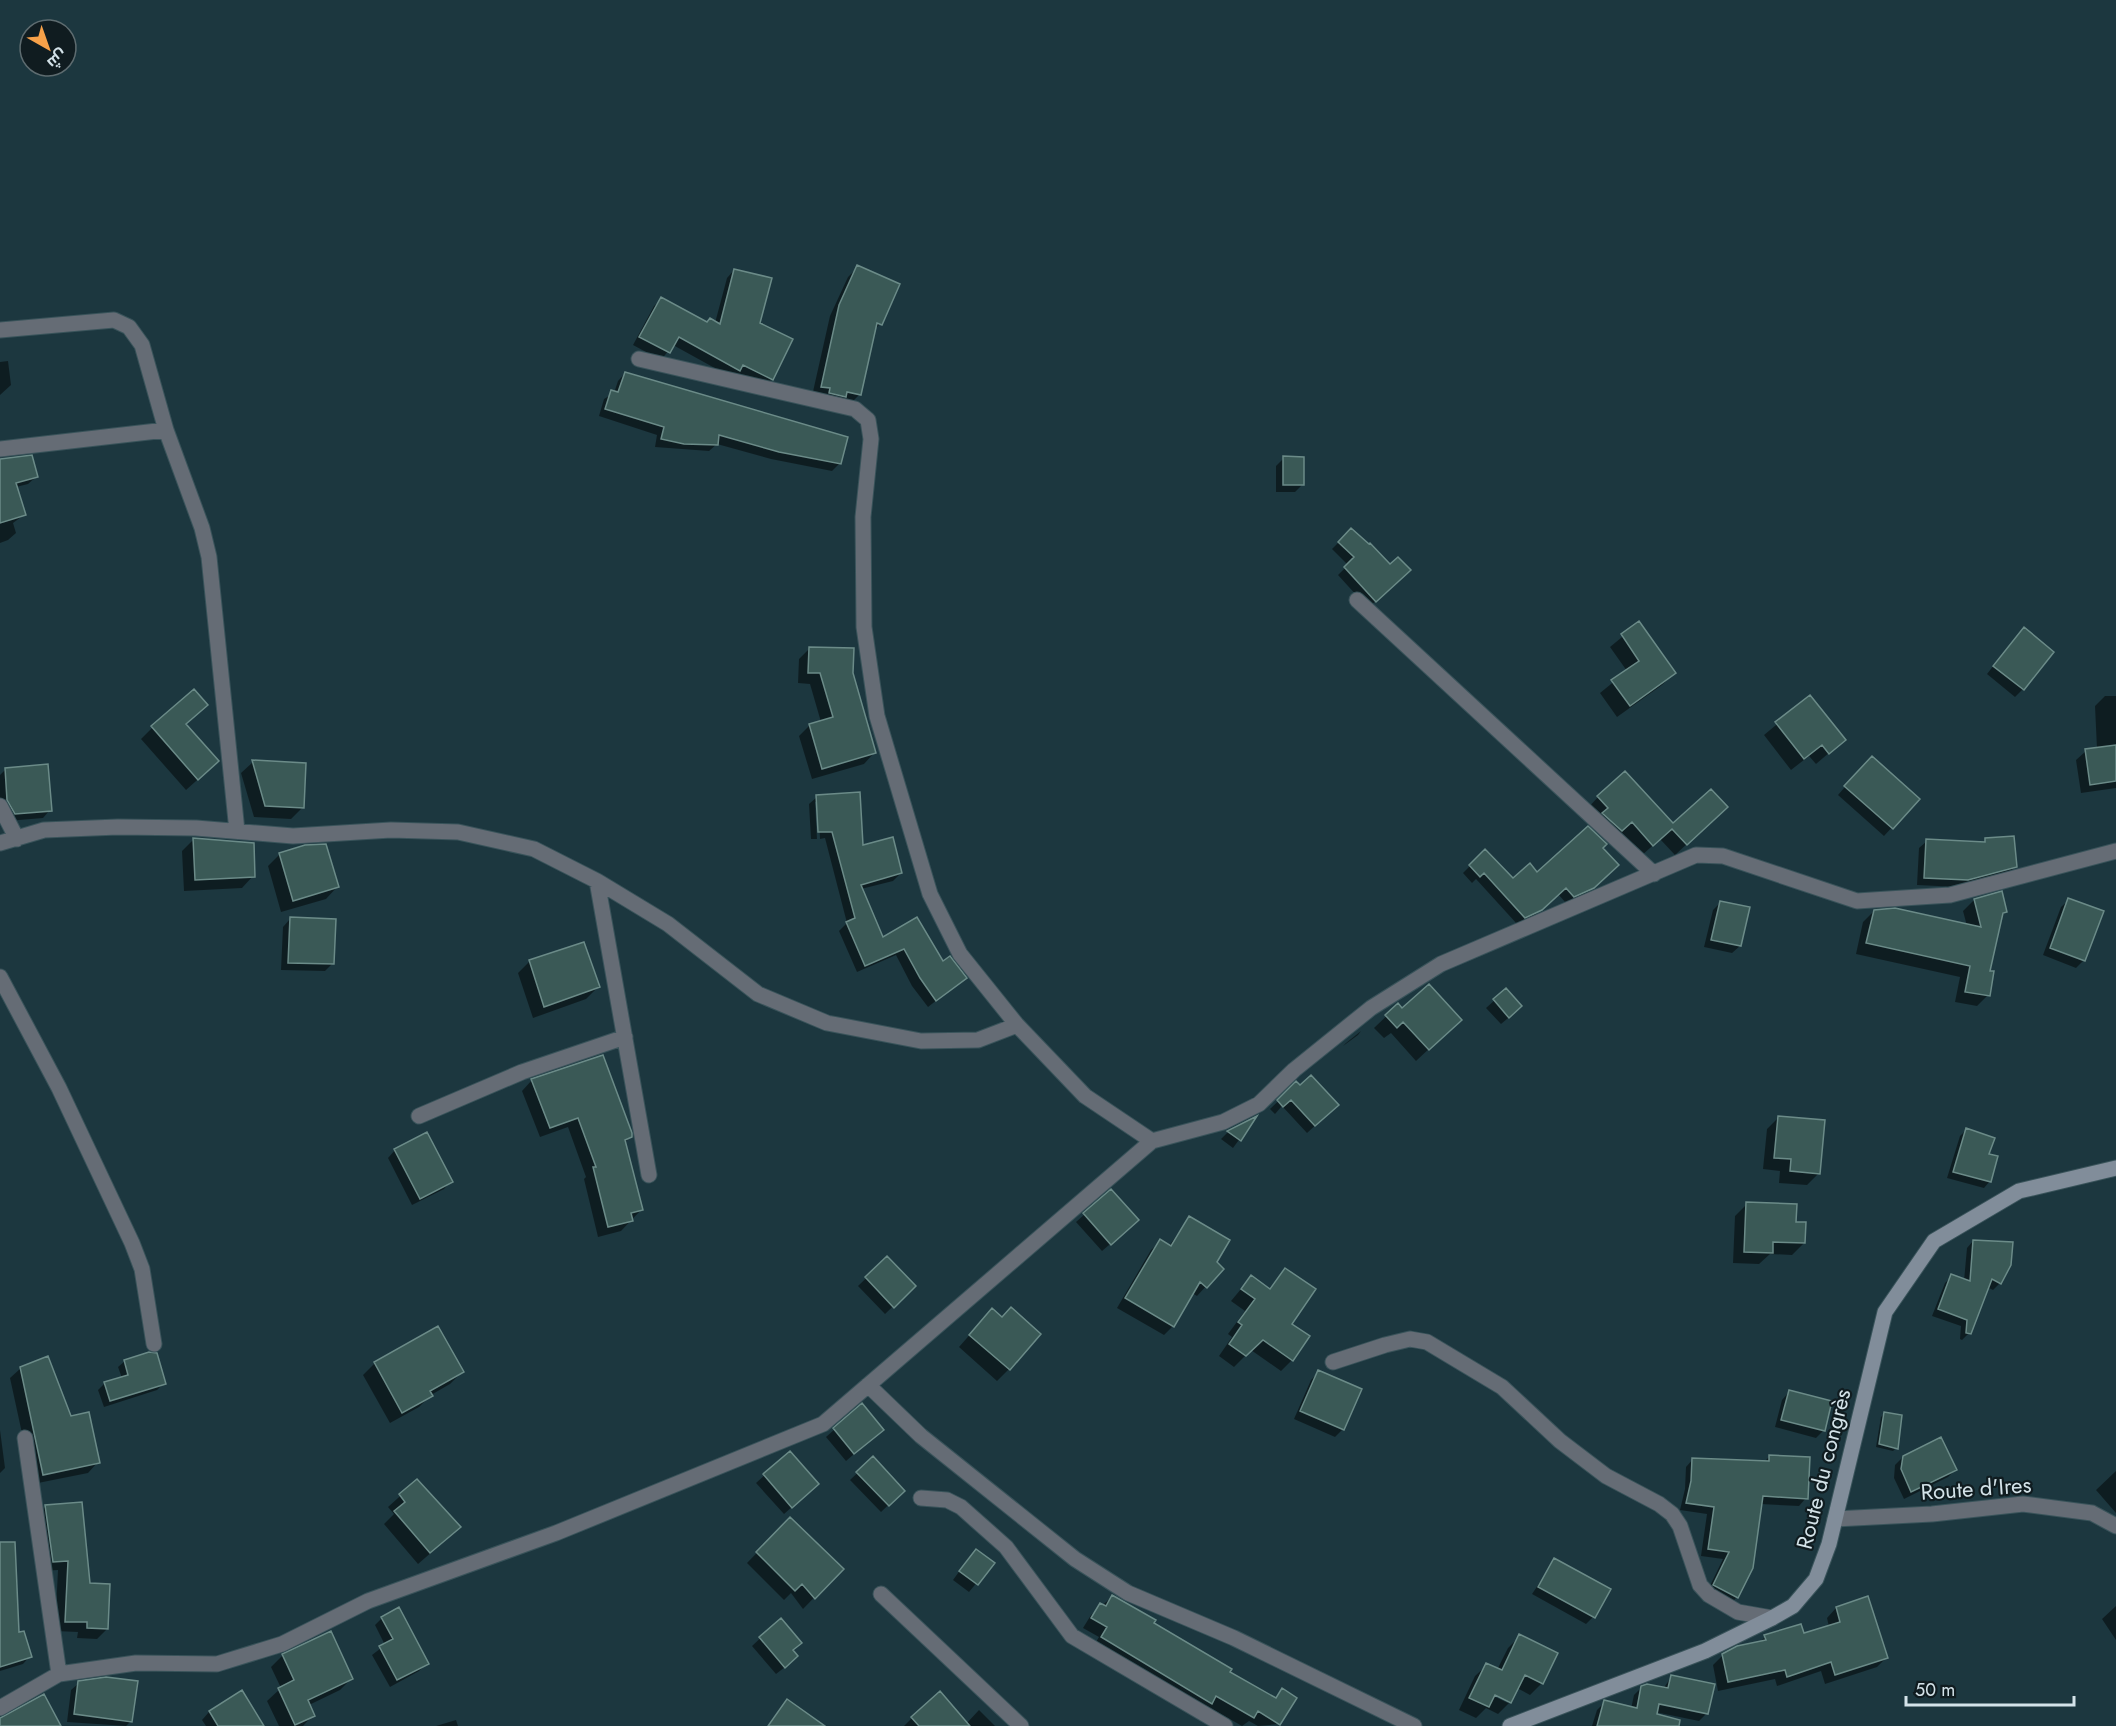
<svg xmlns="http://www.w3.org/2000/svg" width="2116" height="1726" font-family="Jost,Cairo,sans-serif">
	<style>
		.shadow { fill: #0007; fill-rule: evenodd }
		.building { fill: #3a5956; stroke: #6b8b88; stroke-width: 1.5 }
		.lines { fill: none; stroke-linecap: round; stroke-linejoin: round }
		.minor-casing { stroke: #39535a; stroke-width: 17 }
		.secondary-casing { stroke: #39535a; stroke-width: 17 }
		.minor { stroke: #656c75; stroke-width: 15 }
		.secondary { stroke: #818d9a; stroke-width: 15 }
		.labels { text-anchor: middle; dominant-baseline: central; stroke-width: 4.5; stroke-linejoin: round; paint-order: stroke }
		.street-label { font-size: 22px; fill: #d4e3e9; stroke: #101c20 }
	</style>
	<rect width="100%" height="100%" fill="#1c373f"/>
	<path class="shadow" d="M 858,267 L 880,324 L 874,330 L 860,394 L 850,404 L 812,396 L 830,316 L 848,277 Z
		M 734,270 L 758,324 L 772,379 L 764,387 L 735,373 L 731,377 L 673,345 L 661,360 L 633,345 L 654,306 L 662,299 L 707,323 L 715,323 L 727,278 Z
		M 8,361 L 11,385 L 0,395 L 0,362 Z
		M 625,373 L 840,463 L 832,471 L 771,459 L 717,444 L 709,451 L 655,447 L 657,435 L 599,416 L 604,399 L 614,393 L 618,381 Z
		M 1284,458 L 1302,485 L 1295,492 L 1276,492 L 1276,466 Z
		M 0,460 L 36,477 L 28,484 L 16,487 L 25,514 L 13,523 L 16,533 L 8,540 L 0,543 Z
		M 1351,530 L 1402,577 L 1368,608 L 1338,575 L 1348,565 L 1332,549 Z
		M 1639,623 L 1674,673 L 1662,685 L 1617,717 L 1600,693 L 1627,671 L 1610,647 Z
		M 2016,637 L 2023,689 L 2015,697 L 1987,674 Z
		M 810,648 L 851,674 L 874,753 L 864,764 L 812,779 L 799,736 L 810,725 L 821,722 L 810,684 L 798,683 L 799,659 Z
		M 2105,696 L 2116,696 L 2116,788 L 2081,793 L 2076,760 L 2086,751 L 2097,749 L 2095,706 Z
		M 1810,697 L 1844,740 L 1816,764 L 1809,756 L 1791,770 L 1764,735 Z
		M 185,725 L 205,773 L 186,790 L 141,739 L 153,727 Z
		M 253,762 L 303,807 L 291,819 L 254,817 L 241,773 Z
		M 1864,765 L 1918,799 L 1884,836 L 1838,795 Z
		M 6,769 L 50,810 L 43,818 L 7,821 L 0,803 L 0,775 Z
		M 817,797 L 862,847 L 901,873 L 893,881 L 861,889 L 882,939 L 942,964 L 965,978 L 928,1007 L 912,986 L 896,955 L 857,972 L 839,931 L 847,923 L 825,838 L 820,839 L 818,802 L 815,802 L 817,839 L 811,839 L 809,804 Z
		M 1598,797 L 1673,826 L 1714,819 L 1675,855 L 1660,839 L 1640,857 L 1587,809 Z
		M 194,839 L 253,876 L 242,888 L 184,891 L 182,851 Z
		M 1986,840 L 2015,867 L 2007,874 L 1959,887 L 1917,885 L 1919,848 L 1927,841 L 1982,843 Z
		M 1601,848 L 1610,872 L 1585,895 L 1566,903 L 1558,894 L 1533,917 L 1517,924 L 1476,879 L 1472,883 L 1463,873 L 1485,851 L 1513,880 L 1537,874 Z
		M 280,854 L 337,887 L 326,899 L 281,912 L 268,866 Z
		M 1974,900 L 2005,912 L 2001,916 L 1989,972 L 1988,995 L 1977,1006 L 1955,1002 L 1960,977 L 1856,954 L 1863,922 L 1874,911 L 1967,926 L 1963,911 Z
		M 2069,900 L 2084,960 L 2076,968 L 2043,955 L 2061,907 Z
		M 1721,902 L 1740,946 L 1732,953 L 1704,947 L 1713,910 Z
		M 290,919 L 333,963 L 325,971 L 281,970 L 283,927 Z
		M 583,943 L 598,987 L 586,999 L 533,1018 L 518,973 L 529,962 Z
		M 1506,990 L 1513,1014 L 1501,1024 L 1486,1008 Z
		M 1398,1005 L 1402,1011 L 1448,1031 L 1416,1061 L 1391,1033 L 1384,1038 L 1374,1028 Z
		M 1361,1031 L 1358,1035 L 1343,1046 L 1346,1043 Z
		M 532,1080 L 631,1137 L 624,1143 L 641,1210 L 621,1231 L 598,1237 L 584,1179 L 586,1177 L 568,1127 L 540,1137 L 522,1091 Z
		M 1296,1084 L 1330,1112 L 1307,1133 L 1282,1106 L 1275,1114 L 1270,1109 Z
		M 1255,1118 L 1233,1148 L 1221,1139 L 1228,1132 Z
		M 1778,1118 L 1819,1173 L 1807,1185 L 1779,1183 L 1780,1171 L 1763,1169 L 1767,1129 Z
		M 1966,1130 L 1987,1155 L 1990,1181 L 1984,1188 L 1947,1178 L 1960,1136 Z
		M 395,1150 L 451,1181 L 444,1189 L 412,1205 L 388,1158 Z
		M 1111,1191 L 1129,1228 L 1102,1251 L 1076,1222 Z
		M 1747,1204 L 1804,1243 L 1792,1255 L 1770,1254 L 1759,1264 L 1733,1263 L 1735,1216 Z
		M 1189,1218 L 1215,1263 L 1222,1269 L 1197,1296 L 1192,1293 L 1173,1326 L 1164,1335 L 1117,1308 L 1151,1250 L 1161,1241 L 1169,1246 Z
		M 1973,1241 L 2000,1283 L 1993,1290 L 1987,1287 L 1969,1333 L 1962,1340 L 1960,1339 L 1961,1326 L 1932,1316 L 1945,1283 L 1952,1276 L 1964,1281 L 1967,1248 Z
		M 887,1258 L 914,1286 L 885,1314 L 858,1286 Z
		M 1285,1270 L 1292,1360 L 1281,1371 L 1251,1350 L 1234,1367 L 1219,1356 L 1232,1337 L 1228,1334 L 1245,1311 L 1231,1301 L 1251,1277 L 1268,1290 Z
		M 1002,1319 L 1009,1369 L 997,1381 L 959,1347 L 981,1322 Z
		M 125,1361 L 164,1383 L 157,1390 L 104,1407 L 98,1390 L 105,1383 L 122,1378 L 118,1367 Z
		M 375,1363 L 462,1372 L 450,1384 L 431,1395 L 419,1407 L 390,1423 L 363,1375 Z
		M 21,1368 L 70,1417 L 98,1462 L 88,1473 L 33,1484 L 10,1378 Z
		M 1319,1372 L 1343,1429 L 1335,1437 L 1294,1419 L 1311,1380 Z
		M 1789,1392 L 1824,1430 L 1816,1438 L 1775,1427 L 1782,1400 Z
		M 862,1405 L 882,1430 L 846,1461 L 826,1437 Z
		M 1884,1414 L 1896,1448 L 1893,1451 L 1876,1447 L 1881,1417 Z
		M 0,1430 L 5,1468 L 0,1473 Z
		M 789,1453 L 809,1492 L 784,1514 L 756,1483 Z
		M 1770,1456 L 1806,1498 L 1799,1506 L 1760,1504 L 1737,1597 L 1730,1604 L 1707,1592 L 1723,1559 L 1701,1556 L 1707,1514 L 1680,1510 L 1685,1489 L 1686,1467 L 1693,1459 L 1764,1462 Z
		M 1903,1457 L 1955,1470 L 1948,1477 L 1904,1499 L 1894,1478 L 1895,1465 Z
		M 873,1458 L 903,1491 L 881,1512 L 850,1480 Z
		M 2116,1471 L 2116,1513 L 2096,1490 Z
		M 417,1481 L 447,1539 L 418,1564 L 384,1524 L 394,1514 L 388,1507 Z
		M 81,1504 L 88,1585 L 107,1629 L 97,1639 L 77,1638 L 78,1632 L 55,1631 L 58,1570 L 43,1571 L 35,1517 L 45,1507 Z
		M 790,1519 L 842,1569 L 803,1609 L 791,1593 L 784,1600 L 747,1563 Z
		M 0,1553 L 18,1634 L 30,1656 L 23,1664 L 0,1671 Z
		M 969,1558 L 993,1563 L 969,1592 L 953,1580 Z
		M 1555,1560 L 1593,1617 L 1586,1624 L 1532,1594 Z
		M 1113,1596 L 1228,1673 L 1274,1699 L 1282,1690 L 1279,1724 L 1258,1726 L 1249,1721 L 1242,1726 L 1207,1706 L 1201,1712 L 1093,1647 L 1099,1637 L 1083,1628 L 1091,1615 Z
		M 2116,1606 L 2116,1640 L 2102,1619 Z
		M 1836,1608 L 1887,1657 L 1877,1667 L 1825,1684 L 1821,1671 L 1777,1686 L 1775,1679 L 1718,1691 L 1713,1665 L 1723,1655 L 1759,1643 L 1765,1637 L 1803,1635 L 1829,1627 L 1827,1618 Z
		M 382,1618 L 427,1663 L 419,1671 L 390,1687 L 372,1655 L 385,1645 L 375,1625 Z
		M 780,1620 L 792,1651 L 789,1664 L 776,1674 L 752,1646 Z
		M 1520,1636 L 1542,1683 L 1530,1695 L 1517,1688 L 1510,1702 L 1498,1714 L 1486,1708 L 1476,1718 L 1459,1710 L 1475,1676 L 1487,1665 L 1497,1670 L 1508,1648 ZM 1489,1691 L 1508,1700 L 1508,1703 L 1487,1693 Z
		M 283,1655 L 352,1678 L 340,1690 L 309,1705 L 313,1715 L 303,1726 L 279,1726 L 267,1701 L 281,1688 L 271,1667 Z
		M 1672,1676 L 1706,1714 L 1699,1721 L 1655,1712 L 1652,1726 L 1592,1726 L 1597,1710 L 1605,1702 L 1631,1709 L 1634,1695 L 1642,1687 L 1663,1689 Z
		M 79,1683 L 131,1721 L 126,1726 L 67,1722 L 71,1690 Z
		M 242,1692 L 263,1726 L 206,1726 L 202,1720 L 209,1712 Z
		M 979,1710 L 995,1726 L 904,1726 L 912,1718 L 966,1724 Z
		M 456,1720 L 458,1726 L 436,1726 Z"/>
	<path class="building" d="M 857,265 L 900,284 L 882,325 L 877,323 L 861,395 L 847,392 L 846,397 L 829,393 L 830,388 L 821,387 L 839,305 Z
		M 734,269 L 772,278 L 760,323 L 793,339 L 773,380 L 743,365 L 740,371 L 679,337 L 670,353 L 639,337 L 661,297 L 707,322 L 710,318 L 720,324 Z
		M 625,372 L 848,437 L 841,464 L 779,452 L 719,435 L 718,445 L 684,444 L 661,439 L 664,427 L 605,409 L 611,390 L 618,392 Z
		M 32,455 L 38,477 L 16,483 L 26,515 L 0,523 L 0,459 Z
		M 1283,456 L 1304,457 L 1304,485 L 1283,485 Z
		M 1351,528 L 1369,544 L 1370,543 L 1390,564 L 1398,557 L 1411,570 L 1376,602 L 1344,567 L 1354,557 L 1338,542 Z
		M 1639,621 L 1676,673 L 1630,706 L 1611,680 L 1639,661 L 1621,634 Z
		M 2024,627 L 2054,652 L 2024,690 L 1993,666 Z
		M 809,647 L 854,648 L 853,673 L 876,753 L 822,769 L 809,724 L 833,717 L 820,673 L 808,673 Z
		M 194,689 L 208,705 L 186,724 L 219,761 L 198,780 L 151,726 Z
		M 1810,695 L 1846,740 L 1829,754 L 1822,745 L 1804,759 L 1775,722 Z
		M 2116,745 L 2116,781 L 2090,785 L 2085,749 Z
		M 1872,756 L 1920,799 L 1893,829 L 1844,786 Z
		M 252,760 L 306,763 L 304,808 L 265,806 Z
		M 48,764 L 52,811 L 15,814 L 7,800 L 5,768 Z
		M 1625,771 L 1673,823 L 1711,789 L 1728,807 L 1687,845 L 1672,829 L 1653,846 L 1632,822 L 1622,831 L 1602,813 L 1608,808 L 1597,796 Z
		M 860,792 L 863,845 L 893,837 L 902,873 L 861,885 L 883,937 L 917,917 L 943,961 L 950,956 L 967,978 L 936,1001 L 920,978 L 904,949 L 865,966 L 846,922 L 855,918 L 832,832 L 818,832 L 816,795 Z
		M 1588,826 L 1607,844 L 1603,848 L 1619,865 L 1594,888 L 1574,897 L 1566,888 L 1542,910 L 1525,918 L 1484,873 L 1480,877 L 1469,865 L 1485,849 L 1513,878 L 1530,863 L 1537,872 Z
		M 2014,836 L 2017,867 L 1968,880 L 1924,878 L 1926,839 L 1985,842 L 1985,838 Z
		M 193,838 L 254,843 L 255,877 L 195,880 Z
		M 326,844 L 339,887 L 293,901 L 279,853 L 305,845 Z
		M 2002,891 L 2007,912 L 2003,913 L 1990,971 L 1994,971 L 1990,996 L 1965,992 L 1970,966 L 1866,943 L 1874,910 L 1895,908 L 1981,927 L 1974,899 Z
		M 2068,898 L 2104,911 L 2085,961 L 2050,948 Z
		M 1720,901 L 1750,907 L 1741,946 L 1711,940 Z
		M 290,917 L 336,919 L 334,964 L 288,963 Z
		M 584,942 L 600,987 L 544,1007 L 529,960 Z
		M 1429,984 L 1462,1020 L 1429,1050 L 1403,1022 L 1397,1028 L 1385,1015 L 1398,1003 L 1402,1008 Z
		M 1506,988 L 1522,1006 L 1509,1018 L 1493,999 Z
		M 603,1055 L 632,1133 L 632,1137 L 625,1140 L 643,1210 L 631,1213 L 633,1221 L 608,1227 L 593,1167 L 596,1167 L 578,1118 L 550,1128 L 531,1079 Z
		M 1311,1075 L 1339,1105 L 1315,1126 L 1291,1100 L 1283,1107 L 1277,1100 L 1296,1081 L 1300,1085 Z
		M 1257,1116 L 1241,1141 L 1227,1131 Z
		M 1778,1116 L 1825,1120 L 1820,1174 L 1790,1171 L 1791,1159 L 1774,1158 Z
		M 1966,1128 L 1995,1138 L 1989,1154 L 1998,1156 L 1991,1182 L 1953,1172 Z
		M 427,1132 L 453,1182 L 420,1199 L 394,1149 Z
		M 1111,1189 L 1139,1220 L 1111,1245 L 1083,1213 Z
		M 1746,1202 L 1797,1204 L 1796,1222 L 1806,1222 L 1805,1243 L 1773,1242 L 1773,1253 L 1744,1252 Z
		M 1189,1216 L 1230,1240 L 1217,1262 L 1224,1269 L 1207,1288 L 1200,1282 L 1174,1327 L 1125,1298 L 1160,1239 L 1171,1246 Z
		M 1973,1240 L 2013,1242 L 2011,1265 L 2001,1284 L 1992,1279 L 1971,1334 L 1966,1333 L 1967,1320 L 1938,1309 L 1951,1274 L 1970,1281 Z
		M 887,1256 L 916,1286 L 894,1308 L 865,1277 Z
		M 1285,1268 L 1316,1289 L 1292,1324 L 1310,1336 L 1293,1361 L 1263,1340 L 1246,1356 L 1229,1344 L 1242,1325 L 1238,1322 L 1255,1299 L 1241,1289 L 1251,1275 L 1270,1289 Z
		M 1011,1307 L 1041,1334 L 1010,1370 L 969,1335 L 992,1308 L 1002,1317 Z
		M 438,1326 L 464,1372 L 430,1391 L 433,1396 L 402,1413 L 374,1362 Z
		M 149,1352 L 157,1353 L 166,1384 L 110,1401 L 104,1382 L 128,1375 L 124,1360 Z
		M 48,1356 L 71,1416 L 89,1412 L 100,1463 L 43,1475 L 20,1367 Z
		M 1318,1370 L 1362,1389 L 1344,1430 L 1300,1411 Z
		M 1789,1390 L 1832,1401 L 1825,1431 L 1781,1420 Z
		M 862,1403 L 884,1430 L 854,1454 L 833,1428 Z
		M 1884,1412 L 1902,1415 L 1898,1449 L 1879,1444 Z
		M 1941,1437 L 1957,1470 L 1911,1492 L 1901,1469 L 1903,1456 Z
		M 790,1451 L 819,1484 L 792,1508 L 763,1474 Z
		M 1769,1455 L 1810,1457 L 1808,1499 L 1763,1496 L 1753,1568 L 1738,1598 L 1713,1585 L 1729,1552 L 1708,1549 L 1714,1507 L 1686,1503 L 1691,1481 L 1692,1458 L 1769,1461 Z
		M 873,1456 L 905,1491 L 889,1506 L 856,1472 Z
		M 417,1479 L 461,1527 L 430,1553 L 394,1511 L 405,1502 L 399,1494 Z
		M 82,1502 L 90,1583 L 110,1584 L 108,1629 L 87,1628 L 87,1622 L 65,1622 L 68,1561 L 53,1562 L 45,1505 Z
		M 790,1517 L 844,1569 L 815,1599 L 802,1584 L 795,1591 L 756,1552 Z
		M 0,1542 L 15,1542 L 19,1632 L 24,1631 L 32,1657 L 0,1667 Z
		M 976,1549 L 995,1563 L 978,1585 L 959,1571 Z
		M 1554,1558 L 1611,1589 L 1595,1618 L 1538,1587 Z
		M 1112,1595 L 1156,1620 L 1154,1623 L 1232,1669 L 1230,1672 L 1276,1698 L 1282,1688 L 1297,1698 L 1280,1725 L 1258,1711 L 1254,1718 L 1216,1696 L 1212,1704 L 1101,1637 L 1107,1627 L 1091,1618 L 1100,1603 L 1106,1606 Z
		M 1868,1596 L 1888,1658 L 1835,1675 L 1831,1662 L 1787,1677 L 1785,1670 L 1728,1682 L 1722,1654 L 1737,1646 L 1766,1640 L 1764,1635 L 1801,1624 L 1804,1633 L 1840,1622 L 1836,1607 Z
		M 399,1607 L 429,1664 L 397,1680 L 379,1646 L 393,1639 L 381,1617 Z
		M 781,1618 L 802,1643 L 793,1650 L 798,1656 L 785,1668 L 759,1637 Z
		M 331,1631 L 353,1679 L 308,1700 L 315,1716 L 295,1725 L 278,1688 L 294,1680 L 282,1654 Z
		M 1519,1634 L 1558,1653 L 1543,1684 L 1525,1675 L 1511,1703 L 1495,1695 L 1489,1707 L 1469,1698 L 1486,1663 L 1502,1670 Z
		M 1671,1675 L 1715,1684 L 1708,1714 L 1659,1704 L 1657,1714 L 1680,1720 L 1679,1726 L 1597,1726 L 1604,1700 L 1637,1708 L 1641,1686 L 1647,1684 L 1668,1688 Z
		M 106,1677 L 138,1681 L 132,1722 L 74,1714 L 78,1681 Z
		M 242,1690 L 264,1726 L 218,1726 L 209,1711 Z
		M 940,1691 L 970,1726 L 919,1726 L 911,1717 Z
		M 44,1694 L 61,1726 L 0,1726 L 0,1718 Z
		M 787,1699 L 825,1726 L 768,1726 Z"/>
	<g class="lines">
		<defs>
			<path id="minor" d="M 0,330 L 114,320 L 129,327 L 142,345 L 166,430 L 202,528 L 209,557 L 237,831
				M 639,359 L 855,409 L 868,420 L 871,439 L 863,517 L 864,627 L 877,716 L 930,894 L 960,954 L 1017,1025 L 1085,1096 L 1152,1141
				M 0,449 L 166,430
				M 1357,600 L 1654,874
				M 0,806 L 17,839
				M 0,843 L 44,830 L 118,827 L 196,828 L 293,836 L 391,830 L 458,832 L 534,849 L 597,881 L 668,924 L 758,994 L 827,1023 L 921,1041 L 978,1040 L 1017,1025
				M 597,881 L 649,1175
				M 0,977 L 59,1088 L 132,1243 L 142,1269 L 154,1344
				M 419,1116 L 522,1072 L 625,1037
				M 1333,1362 L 1385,1345 L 1410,1339 L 1427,1342 L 1502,1387 L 1560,1441 L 1606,1476 L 1659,1504 L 1672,1514 L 1680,1526 L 1700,1585 L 1709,1595 L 1738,1612 L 1772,1618
				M 868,1385 L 921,1436 L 1075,1559 L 1128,1593 L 1234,1638 L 1414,1726
				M 25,1438 L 59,1674
				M 921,1498 L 947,1500 L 961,1507 L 1006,1547 L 1072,1636 L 1225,1726
				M 1835,1519 L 1932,1514 L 2023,1504 L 2092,1513 L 2116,1526
				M 881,1594 L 1021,1726
				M 0,1708 L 59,1674 L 136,1663 L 217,1664 L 282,1644 L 368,1601 L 556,1533 L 823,1424 L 1152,1141 L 1223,1122 L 1259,1104 L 1294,1070 L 1371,1008 L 1441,964 L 1696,855 L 1723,856 L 1857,901 L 1950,895 L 2116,851"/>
			<path id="secondary" d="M 1510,1726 L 1705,1651 L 1772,1618 L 1793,1606 L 1816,1579 L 1829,1544 L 1885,1312 L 1934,1241 L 2019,1191 L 2116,1168"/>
		</defs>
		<use href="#minor" class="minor-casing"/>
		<use href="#secondary" class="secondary-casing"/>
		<use href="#minor" class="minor"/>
		<use href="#secondary" class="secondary"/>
	</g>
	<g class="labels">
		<g class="street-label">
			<text transform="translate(1823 1469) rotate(-76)">Route du congrès</text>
			<text transform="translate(1976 1488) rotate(-4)">Route d'Ires</text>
		</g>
	</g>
	<g transform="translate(48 48) rotate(140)"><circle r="28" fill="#101c20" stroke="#5e6c70" stroke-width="1.5"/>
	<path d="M0-4.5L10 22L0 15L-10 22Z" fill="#f7a149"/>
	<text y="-9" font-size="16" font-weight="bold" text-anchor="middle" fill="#d4e3e9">ش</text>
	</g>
	<path d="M1906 1696v9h168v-9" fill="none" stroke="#d4e3e9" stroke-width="3"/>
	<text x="1915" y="1696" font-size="18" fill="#d4e3e9" stroke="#101c20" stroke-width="4.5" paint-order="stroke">50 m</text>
</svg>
